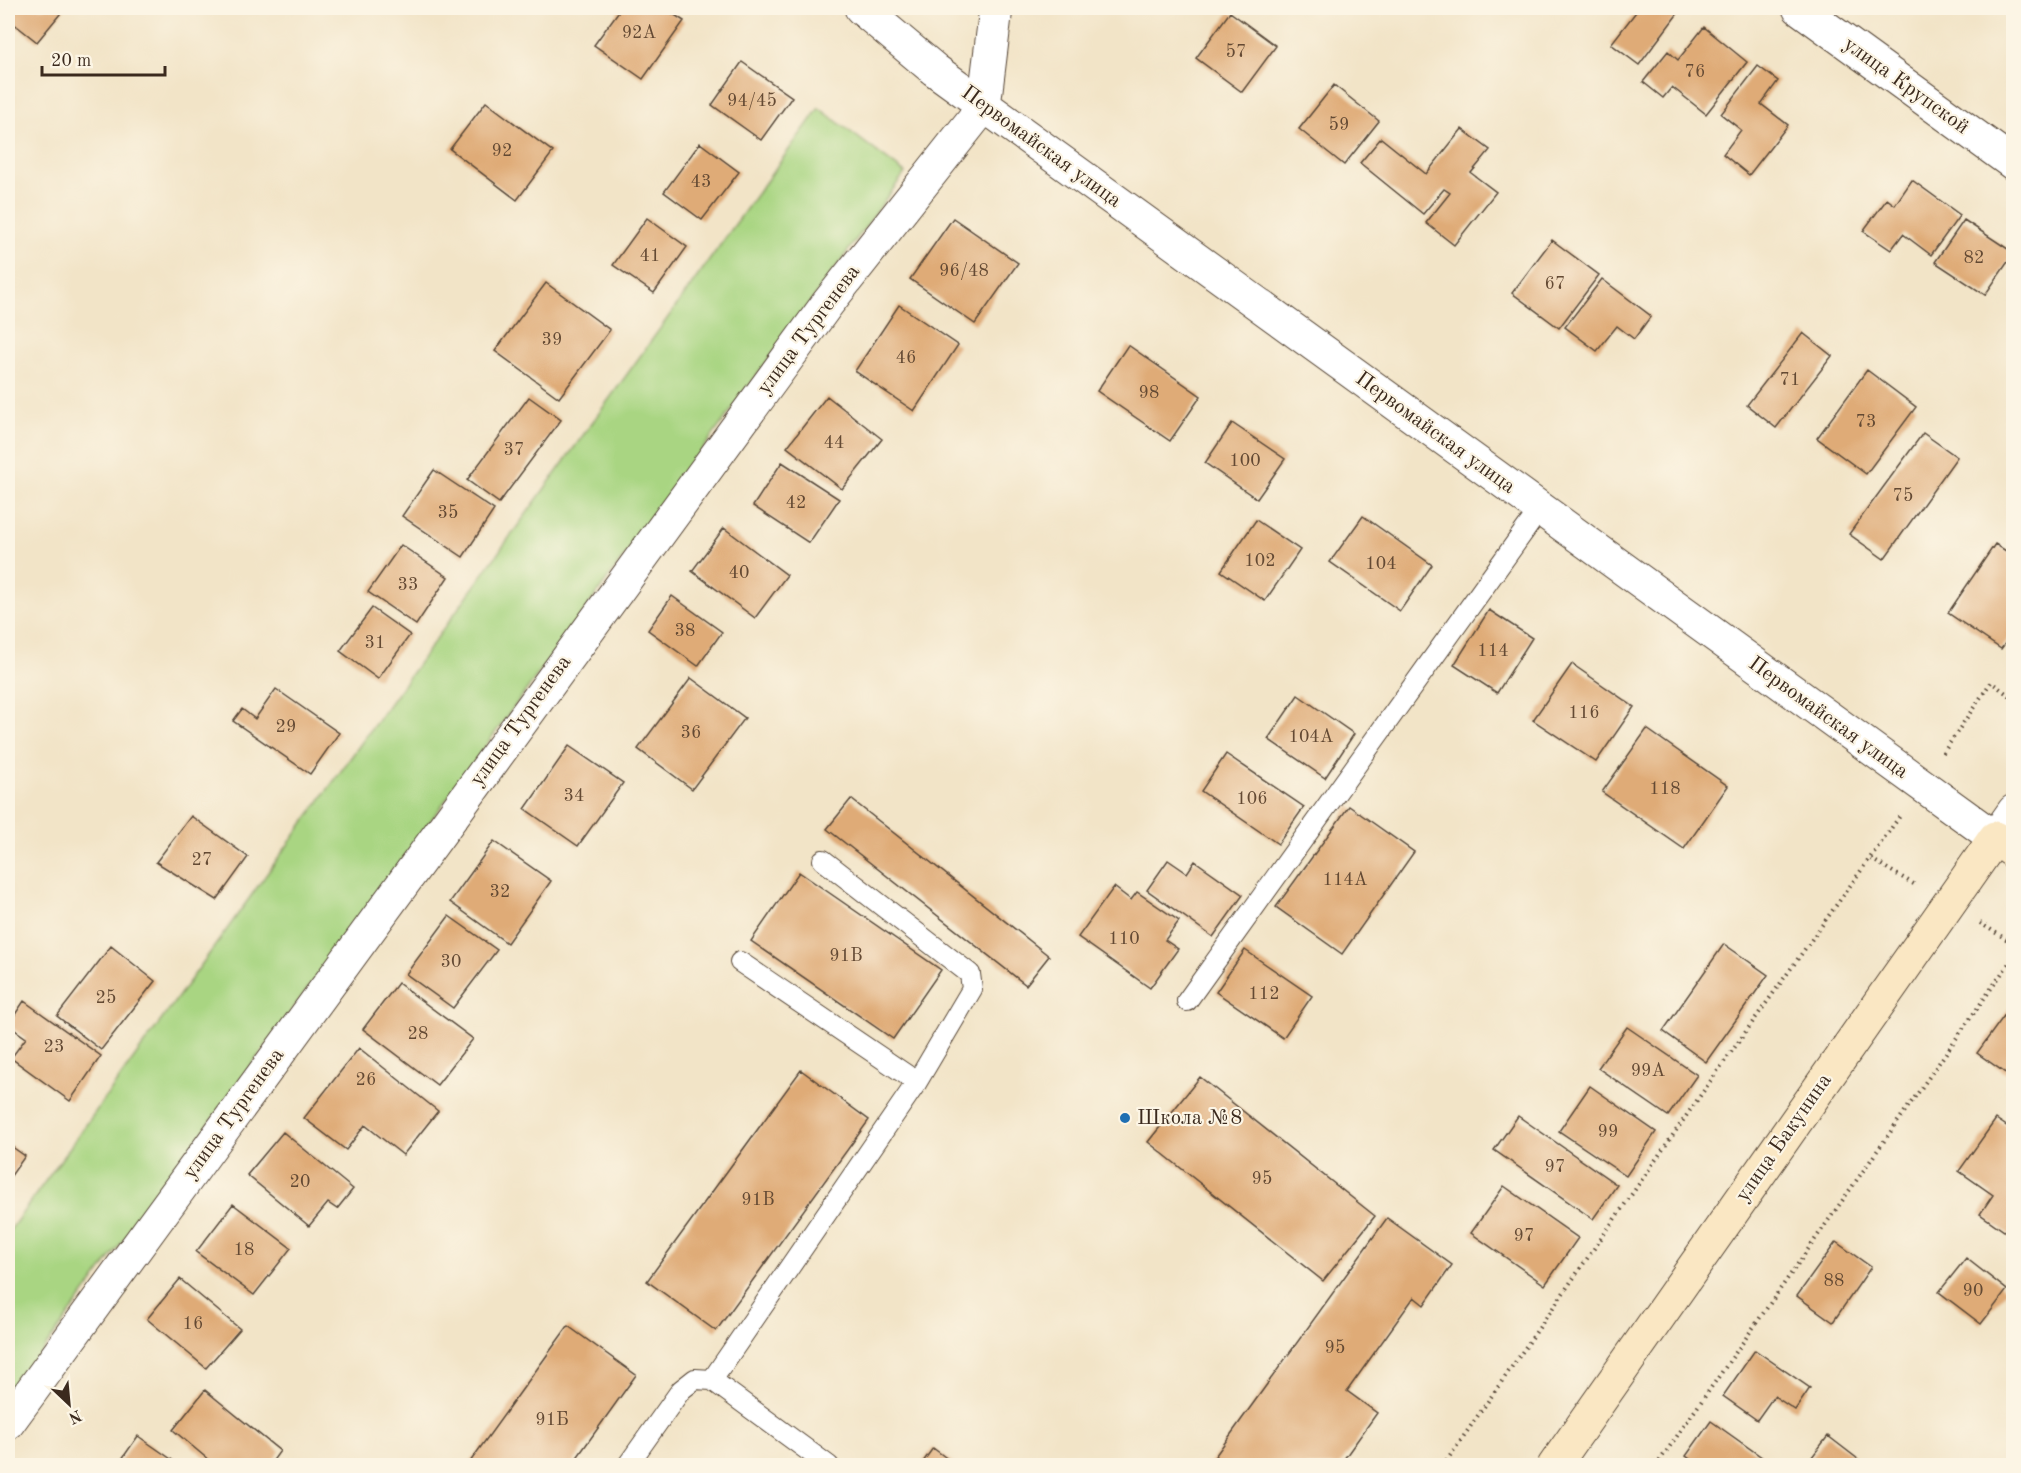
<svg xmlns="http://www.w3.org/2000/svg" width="2021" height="1473" font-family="'Old Standard TT',serif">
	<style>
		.green { fill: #a9d582; stroke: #728050; stroke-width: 1.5 }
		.building { fill: #dfab77 }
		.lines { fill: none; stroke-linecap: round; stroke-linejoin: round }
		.service-casing { stroke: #564637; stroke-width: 22 }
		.minor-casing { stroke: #564637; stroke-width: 35 }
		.secondary-casing { stroke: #564637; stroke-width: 35 }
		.path { stroke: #564637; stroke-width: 4; stroke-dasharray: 1.5 4.5; stroke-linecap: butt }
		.service { stroke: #fff; stroke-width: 20 }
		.minor { stroke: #fff; stroke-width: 33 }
		.secondary { stroke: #fae7c3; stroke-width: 33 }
		.poi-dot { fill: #1f6fb2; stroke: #fcf5e5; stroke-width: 2 }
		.labels { text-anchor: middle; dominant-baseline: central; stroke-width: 4.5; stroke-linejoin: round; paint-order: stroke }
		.number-label { font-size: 18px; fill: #644a34 }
		.street-label { font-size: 21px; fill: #3b2a1e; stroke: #fcf5e5 }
		.poi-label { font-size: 21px; fill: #3b2a1e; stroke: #fcf5e5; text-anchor: start }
	</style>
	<rect width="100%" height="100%" fill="#fcf5e5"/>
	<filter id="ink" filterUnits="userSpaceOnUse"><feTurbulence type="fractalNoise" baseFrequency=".0167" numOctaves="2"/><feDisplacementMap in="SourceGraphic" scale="12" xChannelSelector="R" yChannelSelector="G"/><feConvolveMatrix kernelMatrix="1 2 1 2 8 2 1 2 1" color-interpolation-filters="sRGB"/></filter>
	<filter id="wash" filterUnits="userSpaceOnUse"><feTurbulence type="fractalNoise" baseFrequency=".008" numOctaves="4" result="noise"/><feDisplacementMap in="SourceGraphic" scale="24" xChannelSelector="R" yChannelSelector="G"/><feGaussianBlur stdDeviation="1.35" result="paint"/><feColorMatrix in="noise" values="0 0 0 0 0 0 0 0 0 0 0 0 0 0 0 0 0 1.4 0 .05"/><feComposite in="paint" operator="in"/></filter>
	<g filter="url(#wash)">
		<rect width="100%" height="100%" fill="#f2e4c7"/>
		<path class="green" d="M 819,108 L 905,173 L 8,1398 L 8,1233 Z"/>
		<g id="blocks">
			<path class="building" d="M 8,8 L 65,8 L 37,42 L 8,19 Z
				M 621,8 L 664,8 L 684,21 L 643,79 L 594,45 Z
				M 1639,8 L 1682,8 L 1639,65 L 1611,44 Z
				M 1230,12 L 1276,46 L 1242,92 L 1196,58 Z
				M 1704,27 L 1747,62 L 1706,114 L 1672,87 L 1663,98 L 1643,82 L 1668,51 L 1678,60 Z
				M 742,62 L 792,97 L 761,140 L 712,105 Z
				M 1758,66 L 1778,81 L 1761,104 L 1788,125 L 1749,175 L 1723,154 L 1741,130 L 1721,114 Z
				M 1334,85 L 1379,121 L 1344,165 L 1299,129 Z
				M 486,102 L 553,152 L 517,200 L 450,149 Z
				M 1462,129 L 1490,150 L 1471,173 L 1496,192 L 1454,245 L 1426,223 L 1450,193 L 1444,189 L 1423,214 L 1360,163 L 1381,138 L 1426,174 Z
				M 700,143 L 739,172 L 702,220 L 664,192 Z
				M 1912,180 L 1960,215 L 1931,255 L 1903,234 L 1891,250 L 1863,231 L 1887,199 L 1895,205 Z
				M 647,218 L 687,247 L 654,293 L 613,265 Z
				M 953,218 L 1018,263 L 975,324 L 910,279 Z
				M 1964,220 L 2014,253 L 1985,295 L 1935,262 Z
				M 1552,240 L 1599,275 L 1559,328 L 1512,293 Z
				M 1602,279 L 1651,316 L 1634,339 L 1617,326 L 1597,351 L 1565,327 Z
				M 546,283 L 610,330 L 559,398 L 495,351 Z
				M 899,305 L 958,345 L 914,411 L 855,371 Z
				M 1803,333 L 1832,356 L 1776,428 L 1747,405 Z
				M 1128,345 L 1201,396 L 1170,441 L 1097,391 Z
				M 1867,370 L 1916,407 L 1866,474 L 1817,438 Z
				M 827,396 L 882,439 L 842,489 L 787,447 Z
				M 529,397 L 561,420 L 499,503 L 467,480 Z
				M 1232,423 L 1285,459 L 1257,499 L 1205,463 Z
				M 1923,433 L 1957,457 L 1884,559 L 1849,534 Z
				M 782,462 L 839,499 L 809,543 L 753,506 Z
				M 434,470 L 494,510 L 463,557 L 402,516 Z
				M 1363,516 L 1432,565 L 1400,611 L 1330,562 Z
				M 1256,520 L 1300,550 L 1265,601 L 1221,571 Z
				M 724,528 L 787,575 L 755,618 L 692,571 Z
				M 1995,544 L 2014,556 L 2014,631 L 2001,649 L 1948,613 Z
				M 401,545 L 448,577 L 416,625 L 368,592 Z
				M 672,596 L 722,632 L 698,666 L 648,630 Z
				M 372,608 L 410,635 L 378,679 L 340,651 Z
				M 1489,610 L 1532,638 L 1497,693 L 1454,665 Z
				M 1572,664 L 1634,707 L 1596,762 L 1533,720 Z
				M 691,678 L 745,718 L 692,789 L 638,749 Z
				M 276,689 L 339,733 L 310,774 L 233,721 L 242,709 L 255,719 Z
				M 1298,695 L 1354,734 L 1325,778 L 1268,739 Z
				M 1647,729 L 1728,786 L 1684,849 L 1602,792 Z
				M 569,746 L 623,783 L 578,846 L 525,809 Z
				M 1226,754 L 1304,807 L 1278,844 L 1201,791 Z
				M 851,799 L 1049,956 L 1026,985 L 827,829 Z
				M 1349,806 L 1414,852 L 1342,954 L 1276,907 Z
				M 191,816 L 248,857 L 217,900 L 156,862 Z
				M 494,841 L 551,881 L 507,943 L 450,902 Z
				M 1168,860 L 1187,873 L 1195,861 L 1243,895 L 1213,937 L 1147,890 Z
				M 799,872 L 941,970 L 893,1039 L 751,941 Z
				M 1114,887 L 1131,900 L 1137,892 L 1179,921 L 1165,940 L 1178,949 L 1150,988 L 1078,937 Z
				M 449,916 L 497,950 L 453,1008 L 406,974 Z
				M 1724,944 L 1768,975 L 1706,1062 L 1663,1031 Z
				M 111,946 L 155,981 L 101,1050 L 57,1016 Z
				M 1245,950 L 1312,996 L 1283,1038 L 1216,992 Z
				M 398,983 L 473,1039 L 437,1085 L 363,1029 Z
				M 24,1001 L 101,1056 L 70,1101 L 11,1058 L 26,1038 L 8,1025 Z
				M 2014,1002 L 2014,1079 L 1977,1053 Z
				M 1627,1027 L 1697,1075 L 1668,1116 L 1598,1068 Z
				M 359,1048 L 438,1111 L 403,1155 L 365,1125 L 346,1150 L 304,1118 Z
				M 801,1070 L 869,1120 L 716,1331 L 647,1281 Z
				M 1200,1077 L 1375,1216 L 1323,1281 L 1148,1142 Z
				M 1590,1086 L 1656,1132 L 1626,1176 L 1559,1131 Z
				M 1518,1116 L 1617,1185 L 1593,1219 L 1494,1150 Z
				M 1996,1119 L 2014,1131 L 2014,1238 L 1980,1214 L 1993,1195 L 1959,1171 Z
				M 283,1132 L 353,1189 L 337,1209 L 328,1203 L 309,1226 L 247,1175 Z
				M 8,1144 L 25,1156 L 8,1180 Z
				M 1504,1186 L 1578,1238 L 1545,1285 L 1471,1233 Z
				M 233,1204 L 291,1248 L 254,1295 L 196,1252 Z
				M 1387,1218 L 1452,1265 L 1424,1305 L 1414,1297 L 1347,1391 L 1377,1413 L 1339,1466 L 1208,1466 Z
				M 1836,1242 L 1871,1267 L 1833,1322 L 1797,1296 Z
				M 1966,1258 L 2007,1290 L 1981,1324 L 1939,1292 Z
				M 180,1279 L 240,1329 L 206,1368 L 147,1319 Z
				M 568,1326 L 636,1375 L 571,1466 L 467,1466 Z
				M 1755,1350 L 1810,1388 L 1795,1410 L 1774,1396 L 1757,1420 L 1723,1396 Z
				M 205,1390 L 280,1451 L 269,1466 L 216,1466 L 173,1430 Z
				M 1711,1421 L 1763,1458 L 1757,1466 L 1700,1466 L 1686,1456 Z
				M 138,1436 L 181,1466 L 117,1466 Z
				M 1828,1436 L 1867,1466 L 1805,1466 Z
				M 933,1448 L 957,1466 L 920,1466 Z"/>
		</g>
	</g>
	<g filter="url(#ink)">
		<use href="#blocks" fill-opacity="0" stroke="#564637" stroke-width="1.5"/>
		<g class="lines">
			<defs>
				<path id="service" d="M 740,962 L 917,1082
					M 1187,1001 L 1540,509
					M 712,1380 L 917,1082 L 972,989 L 970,974 L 823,860
					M 627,1466 L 681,1390 L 695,1379 L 712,1380 L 829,1466"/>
				<path id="minor" d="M 861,8 L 935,70 L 1995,838 L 2014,811
					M 1799,8 L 2014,164
					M 8,1423 L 828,303 L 984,106 L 996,8"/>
				<path id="secondary" d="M 1554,1466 L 1995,838 L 2014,852"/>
			</defs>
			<use href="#service" class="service-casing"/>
			<use href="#minor" class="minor-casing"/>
			<use href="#secondary" class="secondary-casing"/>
			<path class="path" d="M 1943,753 L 1991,682 L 2014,699
				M 1871,859 L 1917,886
				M 1980,923 L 2014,944
				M 1443,1466 L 1707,1086 L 1900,816
				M 1656,1466 L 2014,956"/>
			<use href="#service" class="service"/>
			<use href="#minor" class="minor"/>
			<use href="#secondary" class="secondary"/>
		</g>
	</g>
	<circle class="poi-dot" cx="1125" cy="1118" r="6"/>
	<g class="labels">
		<g class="number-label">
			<text x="639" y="33">92А</text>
			<text x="1236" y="52">57</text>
			<text x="1695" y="72">76</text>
			<text x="752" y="101">94/45</text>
			<text x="1339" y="125">59</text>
			<text x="502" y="151">92</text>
			<text x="701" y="182">43</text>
			<text x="650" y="256">41</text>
			<text x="1974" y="258">82</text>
			<text x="964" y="271">96/48</text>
			<text x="1555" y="284">67</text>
			<text x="552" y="340">39</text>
			<text x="906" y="358">46</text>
			<text x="1790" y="380">71</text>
			<text x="1149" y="393">98</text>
			<text x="1866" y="422">73</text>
			<text x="834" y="443">44</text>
			<text x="514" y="450">37</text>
			<text x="1245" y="461">100</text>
			<text x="1903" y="496">75</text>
			<text x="796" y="503">42</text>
			<text x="448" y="513">35</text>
			<text x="1260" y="561">102</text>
			<text x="1381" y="564">104</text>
			<text x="739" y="573">40</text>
			<text x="408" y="585">33</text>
			<text x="685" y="631">38</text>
			<text x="375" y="643">31</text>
			<text x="1493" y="651">114</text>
			<text x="1584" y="713">116</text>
			<text x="286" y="727">29</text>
			<text x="691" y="733">36</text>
			<text x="1311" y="737">104А</text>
			<text x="1665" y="789">118</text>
			<text x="574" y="796">34</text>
			<text x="1252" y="799">106</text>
			<text x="202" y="860">27</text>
			<text x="1345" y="880">114А</text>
			<text x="500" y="892">32</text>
			<text x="1124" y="939">110</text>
			<text x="846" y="956">91В</text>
			<text x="451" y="962">30</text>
			<text x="1264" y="994">112</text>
			<text x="106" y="998">25</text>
			<text x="418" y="1034">28</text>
			<text x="54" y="1047">23</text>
			<text x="1648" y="1071">99А</text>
			<text x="366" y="1080">26</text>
			<text x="1608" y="1132">99</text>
			<text x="1555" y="1167">97</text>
			<text x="1262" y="1179">95</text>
			<text x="300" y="1182">20</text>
			<text x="758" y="1200">91В</text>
			<text x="1524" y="1236">97</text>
			<text x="244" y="1250">18</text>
			<text x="1834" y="1281">88</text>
			<text x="1973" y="1291">90</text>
			<text x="193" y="1324">16</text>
			<text x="1335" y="1348">95</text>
			<text x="552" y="1420">91Б</text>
		</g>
		<g class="street-label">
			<text transform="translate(1906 86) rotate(36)">улица Крупской</text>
			<text transform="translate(1041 147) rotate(36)">Первомайская улица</text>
			<text transform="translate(809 330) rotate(-53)">улица Тургенева</text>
			<text transform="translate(1435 433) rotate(36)">Первомайская улица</text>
			<text transform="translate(1828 718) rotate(36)">Первомайская улица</text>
			<text transform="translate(521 721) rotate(-54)">улица Тургенева</text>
			<text transform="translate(234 1114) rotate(-54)">улица Тургенева</text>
			<text transform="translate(1784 1138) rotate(-55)">улица Бакунина</text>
		</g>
		<g class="poi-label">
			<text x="1137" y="1118">Школа №8</text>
		</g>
	</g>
	<rect width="2021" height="1473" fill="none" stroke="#fcf5e5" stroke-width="30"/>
	<g transform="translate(69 1404) rotate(154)" stroke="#fcf5e5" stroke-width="4.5" paint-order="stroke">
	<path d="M0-4.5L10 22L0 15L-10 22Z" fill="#3b2a1e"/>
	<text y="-9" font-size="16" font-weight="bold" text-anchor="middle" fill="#3b2a1e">N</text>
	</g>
	<path d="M42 66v9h123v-9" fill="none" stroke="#3b2a1e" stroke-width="3"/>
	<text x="51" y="66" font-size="18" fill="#3b2a1e" stroke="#fcf5e5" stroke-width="4.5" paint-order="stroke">20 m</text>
</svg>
